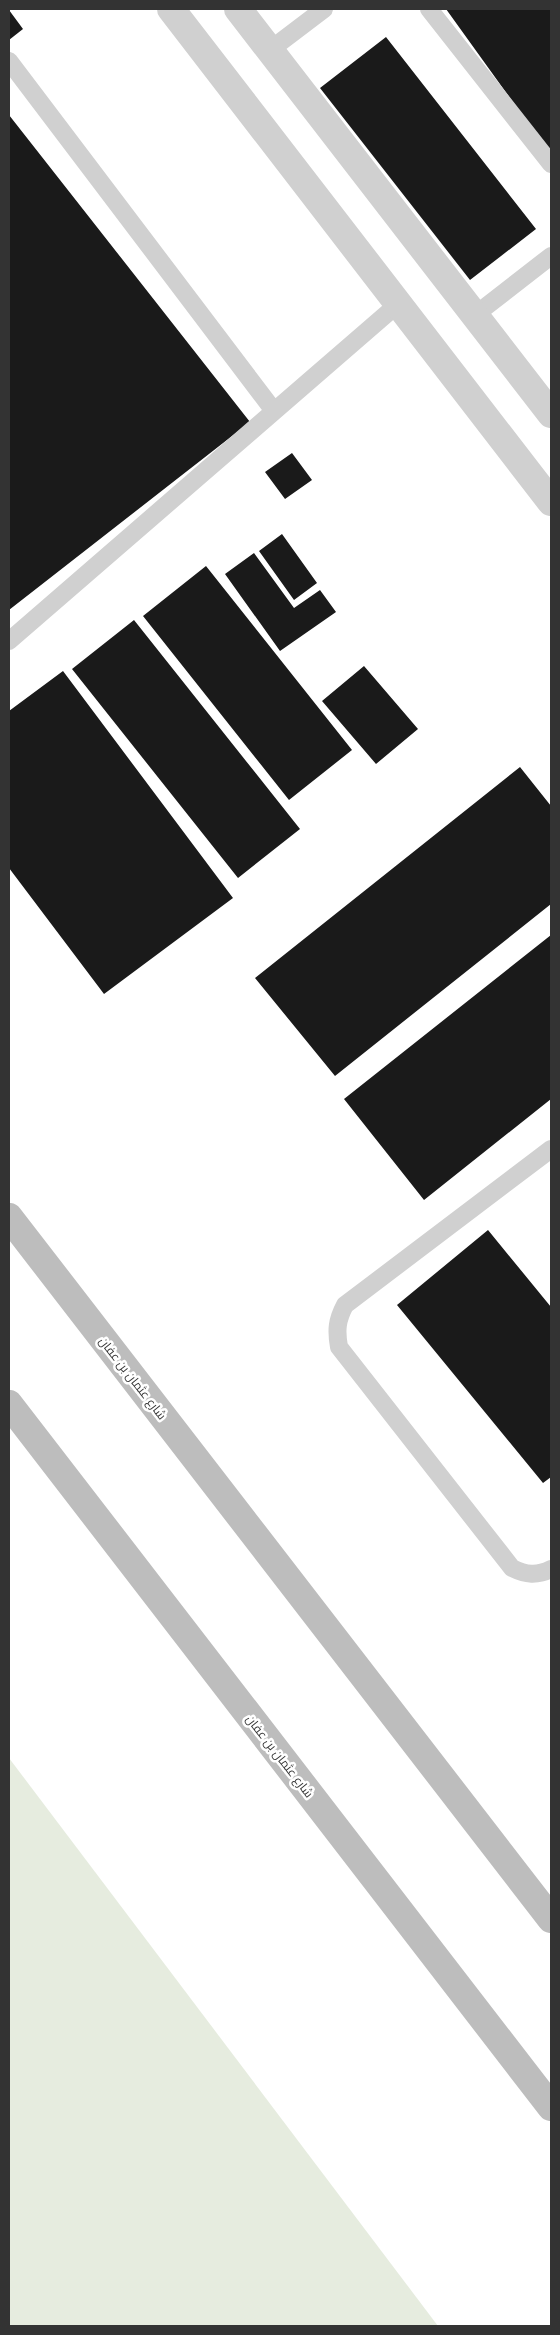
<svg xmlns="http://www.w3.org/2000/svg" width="560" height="2335" font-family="'Open Sans',Cairo,sans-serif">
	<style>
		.green { fill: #e6ecdf }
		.building { fill: #1a1a1a }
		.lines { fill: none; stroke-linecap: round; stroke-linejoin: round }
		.lane { stroke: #d0d0d0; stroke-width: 18 }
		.street { stroke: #d0d0d0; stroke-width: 28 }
		.secondary { stroke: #bdbdbd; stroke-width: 28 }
		.labels { text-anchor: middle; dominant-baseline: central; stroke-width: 5; stroke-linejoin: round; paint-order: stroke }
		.street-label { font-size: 12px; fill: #333; stroke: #fff }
	</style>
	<rect width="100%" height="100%" fill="#fff"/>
	<path class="green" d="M 9,1758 L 438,2326 L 9,2326 Z"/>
	<path class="building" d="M 446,9 L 551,9 L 551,155 Z
		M 9,10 L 23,29 L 9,40 Z
		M 386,37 L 536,229 L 470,280 L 320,88 Z
		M 9,115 L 250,422 L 9,610 Z
		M 292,453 L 312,480 L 285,499 L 265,472 Z
		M 282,534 L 317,583 L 294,600 L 259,551 Z
		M 254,553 L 294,608 L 320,590 L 336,612 L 280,651 L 225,574 Z
		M 206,566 L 352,750 L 289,800 L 143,616 Z
		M 134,620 L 300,829 L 238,878 L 72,669 Z
		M 364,666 L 418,729 L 376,764 L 322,701 Z
		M 63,671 L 233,898 L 104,994 L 9,868 L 9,711 Z
		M 520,767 L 551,806 L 551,904 L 335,1076 L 255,978 Z
		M 551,935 L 551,1099 L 424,1200 L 344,1099 Z
		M 488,1230 L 551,1307 L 551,1477 L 543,1483 L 397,1305 Z"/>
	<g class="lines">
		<path class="lane" d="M 429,9 L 551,164
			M 270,50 L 324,9
			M 9,61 L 274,411
			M 475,315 L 551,256
			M 9,641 L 398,304
			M 551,1149 L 345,1305 C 337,1320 336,1330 339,1347 L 512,1568 C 526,1575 537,1576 551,1569"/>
		<path class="street" d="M 171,9 L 551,502
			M 238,9 L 551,414"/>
		<path class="secondary" d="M 9,1217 L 551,1919
			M 9,1404 L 551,2107"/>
	</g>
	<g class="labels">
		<g class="street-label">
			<text transform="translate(133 1378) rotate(52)">شارع عثمان بن عفان</text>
			<text transform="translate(280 1756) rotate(52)">شارع عثمان بن عفان</text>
		</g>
	</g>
	<rect width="560" height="2335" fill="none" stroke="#333333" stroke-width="20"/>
</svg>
